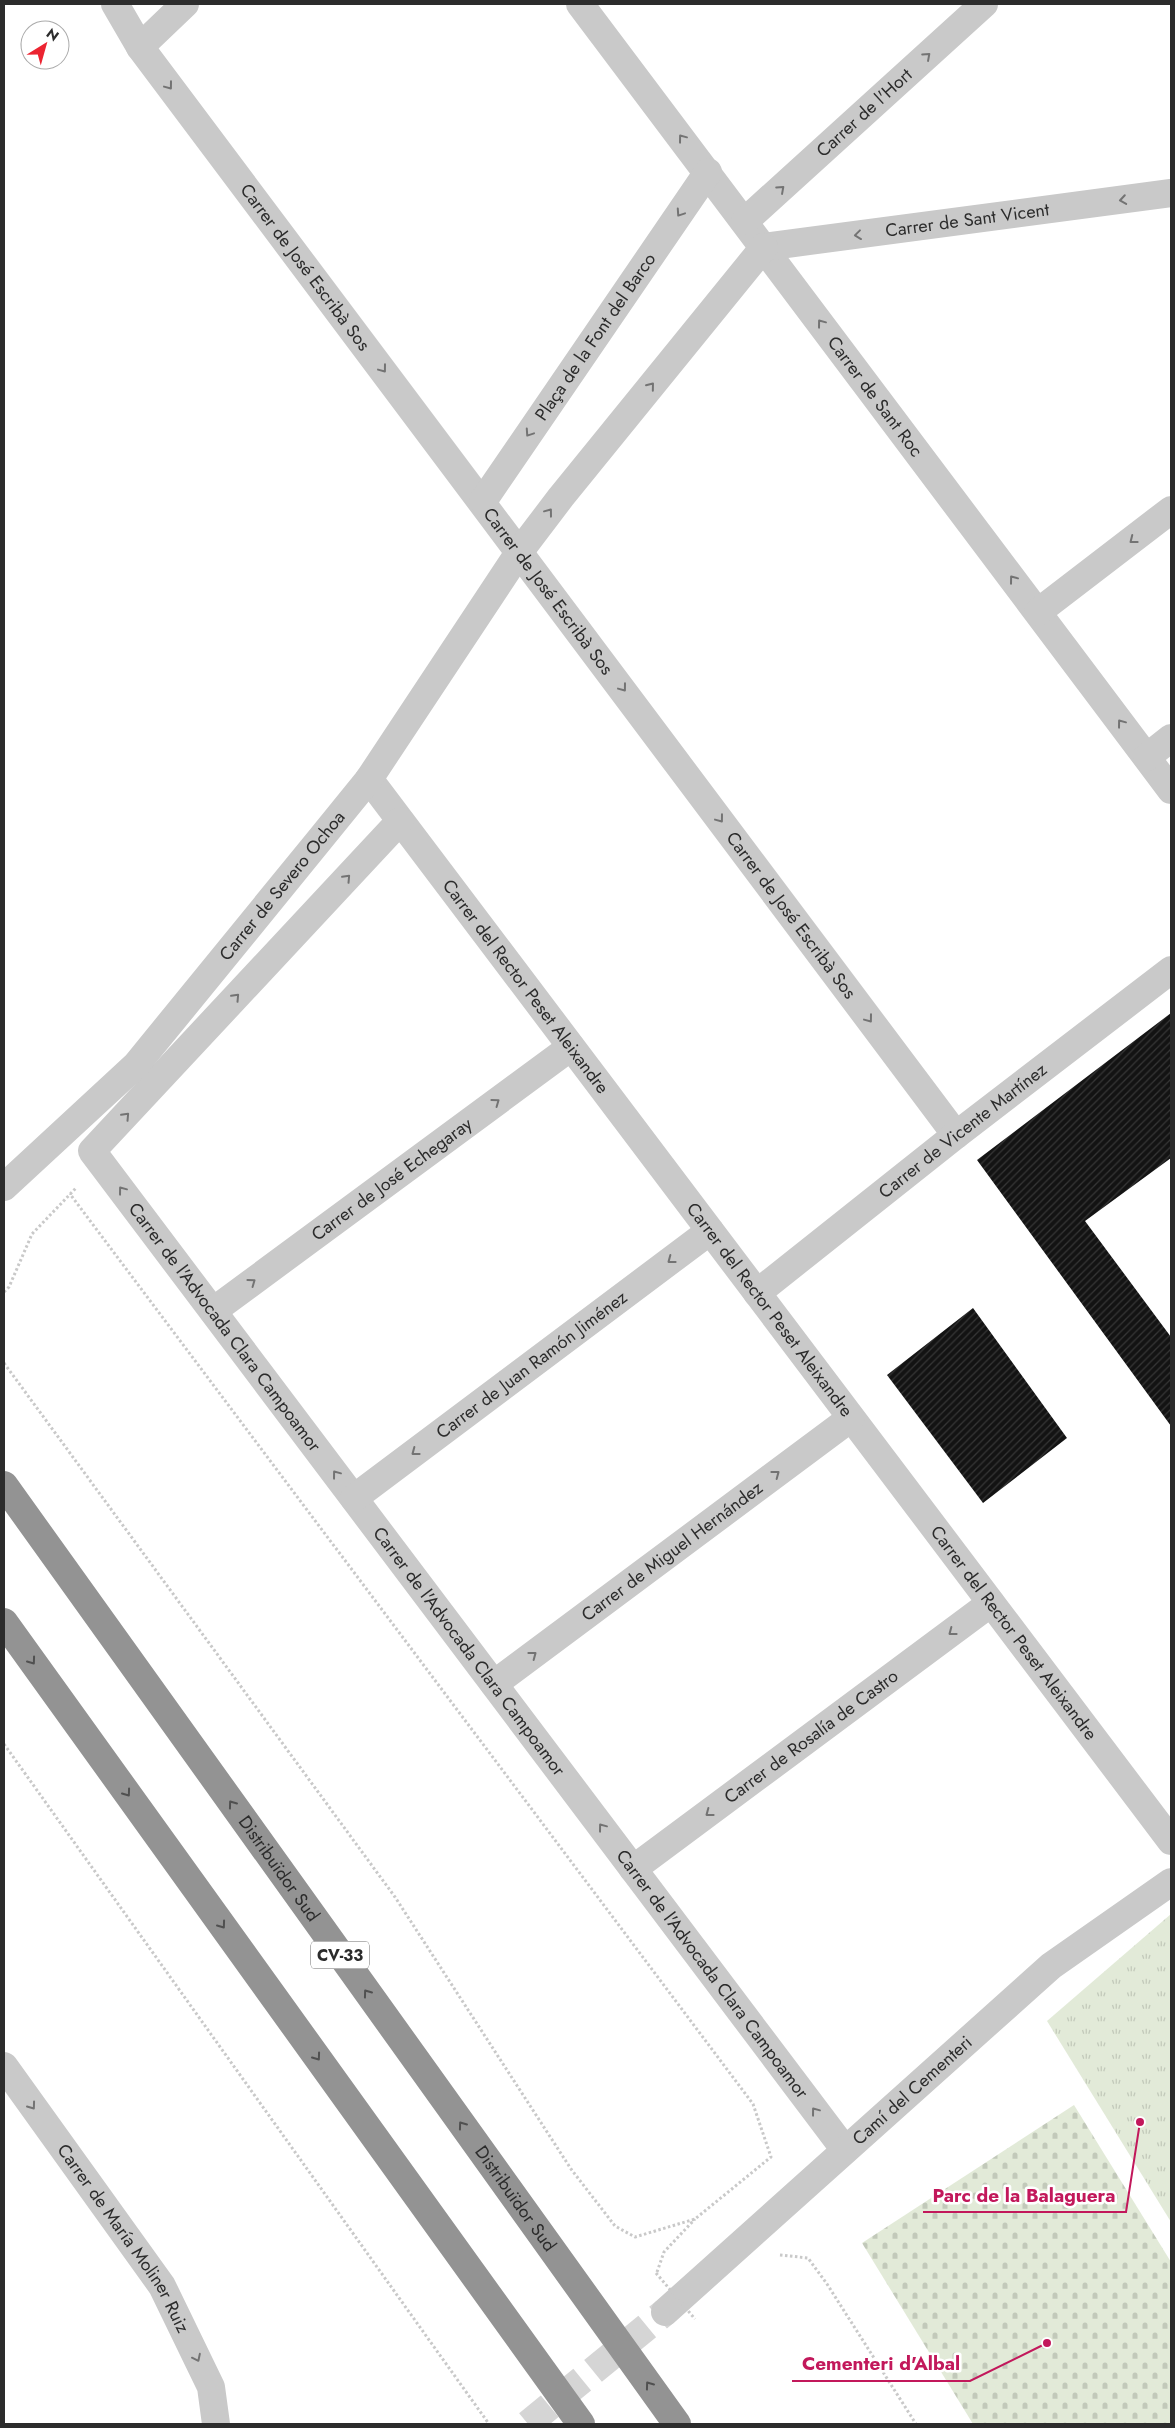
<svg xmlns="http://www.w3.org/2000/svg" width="1175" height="2428" font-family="Jost,sans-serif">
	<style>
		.grass { fill: url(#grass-tufts) }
		.cemetery { fill: url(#cemetery-stones) }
		.building { fill: url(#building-hatch) }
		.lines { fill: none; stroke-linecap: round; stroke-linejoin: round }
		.minor-tunnel { stroke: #d5d5d5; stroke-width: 28; stroke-dasharray: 28 14; stroke-linecap: butt }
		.path { stroke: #c9c9c9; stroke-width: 3; stroke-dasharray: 2.5 2.5; stroke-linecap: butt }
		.minor { stroke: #c9c9c9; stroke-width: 28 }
		.highway { stroke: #939393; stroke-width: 28 }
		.path-bridge { stroke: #c9c9c9; stroke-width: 3; stroke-dasharray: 2.5 2.5; stroke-linecap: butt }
		.oneway { stroke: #737373 }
		.oneway2 { stroke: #505050 }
		.labels { text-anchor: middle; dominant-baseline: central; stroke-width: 5; stroke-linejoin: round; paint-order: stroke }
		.shield { fill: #fff; stroke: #6b6b6b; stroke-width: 1 }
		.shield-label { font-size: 16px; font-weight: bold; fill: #2c2c2c }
		.street-label { font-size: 18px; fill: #2c2c2c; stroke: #fff }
		.leader { fill: none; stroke: #c2185b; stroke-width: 2 }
		.callout-dot { fill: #c2185b; stroke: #fff; stroke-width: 2 }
		.callout-label { font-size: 19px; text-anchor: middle; font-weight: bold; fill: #c2185b; stroke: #fff; stroke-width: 5; stroke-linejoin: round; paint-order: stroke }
	</style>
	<defs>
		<pattern id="grass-tufts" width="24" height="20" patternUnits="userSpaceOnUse" patternTransform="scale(1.25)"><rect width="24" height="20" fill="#e2ead8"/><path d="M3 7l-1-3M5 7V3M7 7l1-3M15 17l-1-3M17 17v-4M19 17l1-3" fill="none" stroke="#c2c9ba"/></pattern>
		<pattern id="cemetery-stones" width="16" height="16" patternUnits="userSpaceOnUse" patternTransform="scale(1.25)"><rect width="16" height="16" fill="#e2ead8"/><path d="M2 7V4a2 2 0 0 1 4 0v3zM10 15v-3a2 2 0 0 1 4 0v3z" fill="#c2c9ba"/></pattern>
		<pattern id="building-hatch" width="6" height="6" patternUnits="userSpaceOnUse" patternTransform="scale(1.25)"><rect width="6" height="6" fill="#131313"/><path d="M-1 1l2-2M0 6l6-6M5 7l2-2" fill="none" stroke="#363636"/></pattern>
	</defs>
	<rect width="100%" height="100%" fill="#fff"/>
	<path class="grass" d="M 1171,1914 L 1171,2222 L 1047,2021 Z"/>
	<path class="cemetery" d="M 1074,2105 L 1171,2262 L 1171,2424 L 973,2424 L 862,2243 Z"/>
	<path class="building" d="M 1171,1013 L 1171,1158 L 1085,1221 L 1171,1337 L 1171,1426 L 977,1160 Z
		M 973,1308 L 1067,1438 L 983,1503 L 887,1375 Z"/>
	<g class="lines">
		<path class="minor-tunnel" d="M 528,2424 L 665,2312"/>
		<path class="path" d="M 4,1292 L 9,1287 L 32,1234 L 76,1188
			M 4,1363 L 395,1897 L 571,2169 L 615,2226 L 635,2237 L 695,2219 L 771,2157 L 753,2104 L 70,1194
			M 4,1744 L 489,2424
			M 780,2255 L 808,2258 L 827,2284 L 916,2424
			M 657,2272 L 664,2252 L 695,2219"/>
		<g class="minor">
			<path id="s1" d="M 115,4 L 140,47 L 956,1135"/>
			<path id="s2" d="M 580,4 L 1171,790"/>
			<path d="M 140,47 L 185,4"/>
			<path id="s3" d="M 745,221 L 984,4"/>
			<path id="s4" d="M 764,247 L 1171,193"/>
			<path id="s5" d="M 483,501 L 708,172"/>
			<path d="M 1038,612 L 1171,510"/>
			<path d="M 1147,757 L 1171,738"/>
			<path id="s6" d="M 369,779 L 1171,1841"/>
			<path id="s7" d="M 400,821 L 92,1151 L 845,2150"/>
			<path id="s8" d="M 4,1187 L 136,1065 L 317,843 L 369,779 L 520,551 L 561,497 L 764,247"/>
			<path id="s9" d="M 757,1293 L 956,1135 L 1171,970"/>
			<path id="s10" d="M 213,1311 L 571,1047"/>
			<path id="s11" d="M 354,1498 L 710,1231"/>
			<path id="s12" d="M 494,1684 L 851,1418"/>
			<path id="s13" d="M 633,1869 L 991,1603"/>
			<path id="s14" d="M 4,2066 L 162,2286 L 211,2387 L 216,2424"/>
			<path id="s15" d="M 665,2312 L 1051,1966 L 1171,1882"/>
		</g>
		<g class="highway">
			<path id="s16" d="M 4,1485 L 677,2424"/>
			<path d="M 4,1622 L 581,2424"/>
		</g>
		<path class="path-bridge" d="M 656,2273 L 695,2319"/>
	</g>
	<defs><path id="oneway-chevron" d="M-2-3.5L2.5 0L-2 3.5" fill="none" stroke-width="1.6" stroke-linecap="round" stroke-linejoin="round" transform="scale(1.25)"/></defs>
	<g class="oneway">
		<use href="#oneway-chevron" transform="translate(927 56) rotate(-42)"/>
		<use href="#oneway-chevron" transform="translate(169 86) rotate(53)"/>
		<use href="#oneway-chevron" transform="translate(682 138) rotate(-127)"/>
		<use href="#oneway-chevron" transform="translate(781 189) rotate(-42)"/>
		<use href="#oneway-chevron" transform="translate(1123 200) rotate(171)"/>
		<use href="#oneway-chevron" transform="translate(680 213) rotate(124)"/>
		<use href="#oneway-chevron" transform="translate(858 235) rotate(173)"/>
		<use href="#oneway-chevron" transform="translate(821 323) rotate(-127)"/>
		<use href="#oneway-chevron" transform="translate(383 369) rotate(53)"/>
		<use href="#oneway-chevron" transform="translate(651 386) rotate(-51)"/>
		<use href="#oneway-chevron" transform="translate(529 433) rotate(124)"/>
		<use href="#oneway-chevron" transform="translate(549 512) rotate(-53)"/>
		<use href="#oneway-chevron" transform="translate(1133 540) rotate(142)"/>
		<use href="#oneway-chevron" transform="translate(1013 579) rotate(-127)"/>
		<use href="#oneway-chevron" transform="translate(623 688) rotate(53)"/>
		<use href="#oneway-chevron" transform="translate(1121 723) rotate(-127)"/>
		<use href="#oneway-chevron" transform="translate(720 819) rotate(53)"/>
		<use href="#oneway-chevron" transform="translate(347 878) rotate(-47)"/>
		<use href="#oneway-chevron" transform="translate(236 997) rotate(-47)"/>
		<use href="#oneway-chevron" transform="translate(869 1019) rotate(53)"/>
		<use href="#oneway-chevron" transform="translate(496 1102) rotate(-36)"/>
		<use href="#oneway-chevron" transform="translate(126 1116) rotate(-47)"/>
		<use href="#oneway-chevron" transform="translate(122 1190) rotate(-127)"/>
		<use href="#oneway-chevron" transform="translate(671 1260) rotate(143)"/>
		<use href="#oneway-chevron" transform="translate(252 1282) rotate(-36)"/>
		<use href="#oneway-chevron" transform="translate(415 1452) rotate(143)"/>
		<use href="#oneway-chevron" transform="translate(336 1474) rotate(-127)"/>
		<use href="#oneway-chevron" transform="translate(776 1474) rotate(-37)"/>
		<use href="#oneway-chevron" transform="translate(952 1632) rotate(143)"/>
		<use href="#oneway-chevron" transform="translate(533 1655) rotate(-37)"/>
		<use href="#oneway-chevron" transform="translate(709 1813) rotate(143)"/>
		<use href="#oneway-chevron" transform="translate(602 1827) rotate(-127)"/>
		<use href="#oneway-chevron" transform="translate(32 2106) rotate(54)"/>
		<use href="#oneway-chevron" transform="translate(815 2111) rotate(-127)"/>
		<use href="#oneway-chevron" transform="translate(197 2358) rotate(64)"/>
	</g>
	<g class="oneway2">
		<use href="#oneway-chevron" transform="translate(32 1661) rotate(54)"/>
		<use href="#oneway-chevron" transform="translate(127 1793) rotate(54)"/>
		<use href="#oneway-chevron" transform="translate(232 1804) rotate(-126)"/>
		<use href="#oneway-chevron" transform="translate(222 1925) rotate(54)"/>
		<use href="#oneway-chevron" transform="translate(367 1993) rotate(-126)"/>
		<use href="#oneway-chevron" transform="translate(317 2057) rotate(54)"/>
		<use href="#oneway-chevron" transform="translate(462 2125) rotate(-126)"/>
		<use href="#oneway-chevron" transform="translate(649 2385) rotate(-126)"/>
	</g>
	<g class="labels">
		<rect class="shield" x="311" y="1941.5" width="58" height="27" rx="4"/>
		<g class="shield-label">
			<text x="340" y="1955">CV-33</text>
		</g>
		<g class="street-label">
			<text stroke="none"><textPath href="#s3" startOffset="161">Carrer de l'Hort</textPath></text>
			<text stroke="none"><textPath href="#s4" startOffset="205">Carrer de Sant Vicent</textPath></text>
			<text stroke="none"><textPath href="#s1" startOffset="325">Carrer de José Escribà Sos</textPath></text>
			<text stroke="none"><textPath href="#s5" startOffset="199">Plaça de la Font del Barco</textPath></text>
			<text stroke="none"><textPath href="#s2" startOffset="491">Carrer de Sant Roc</textPath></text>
			<text stroke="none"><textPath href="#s1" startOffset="730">Carrer de José Escribà Sos</textPath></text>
			<text stroke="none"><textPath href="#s8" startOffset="411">Carrer de Severo Ochoa</textPath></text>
			<text stroke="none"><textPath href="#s1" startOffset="1135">Carrer de José Escribà Sos</textPath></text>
			<text stroke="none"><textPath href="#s6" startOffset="260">Carrer del Rector Peset Aleixandre</textPath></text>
			<text stroke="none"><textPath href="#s9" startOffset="262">Carrer de Vicente Martínez</textPath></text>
			<text stroke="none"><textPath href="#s10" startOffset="222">Carrer de José Echegaray</textPath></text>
			<text stroke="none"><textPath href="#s6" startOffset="665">Carrer del Rector Peset Aleixandre</textPath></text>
			<text stroke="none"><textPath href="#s7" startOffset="672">Carrer de l'Advocada Clara Campoamor</textPath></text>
			<text stroke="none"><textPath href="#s11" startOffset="222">Carrer de Juan Ramón Jiménez</textPath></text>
			<text stroke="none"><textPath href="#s12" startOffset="222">Carrer de Miguel Hernández</textPath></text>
			<text stroke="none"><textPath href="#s6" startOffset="1070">Carrer del Rector Peset Aleixandre</textPath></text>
			<text stroke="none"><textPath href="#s7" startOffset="1078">Carrer de l'Advocada Clara Campoamor</textPath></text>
			<text stroke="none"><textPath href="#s13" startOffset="222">Carrer de Rosalía de Castro</textPath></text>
			<text stroke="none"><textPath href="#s16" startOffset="472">Distribuïdor Sud</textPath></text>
			<text stroke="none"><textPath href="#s7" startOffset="1482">Carrer de l'Advocada Clara Campoamor</textPath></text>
			<text stroke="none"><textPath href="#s15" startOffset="332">Camí del Cementeri</textPath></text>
			<text stroke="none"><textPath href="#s16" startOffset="878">Distribuïdor Sud</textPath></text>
			<text stroke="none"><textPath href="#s14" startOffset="210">Carrer de María Moliner Ruiz</textPath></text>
		</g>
	</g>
	<path class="leader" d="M1140 2122L1126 2212H923M1047 2343L970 2381H792"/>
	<g class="callout-dot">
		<circle cx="1140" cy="2122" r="5"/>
		<circle cx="1047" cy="2343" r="5"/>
	</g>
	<g class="callout-label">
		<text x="1024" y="2202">Parc de la Balaguera</text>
		<text x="881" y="2370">Cementeri d'Albal</text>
	</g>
	<rect width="1175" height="2428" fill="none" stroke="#2c2c2c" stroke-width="10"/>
	<g transform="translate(45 45) rotate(37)"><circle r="24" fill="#ffffff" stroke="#ababab"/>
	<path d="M0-4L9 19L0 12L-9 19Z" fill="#ec2431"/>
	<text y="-8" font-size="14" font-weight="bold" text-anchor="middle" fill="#2c2c2c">N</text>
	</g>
</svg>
